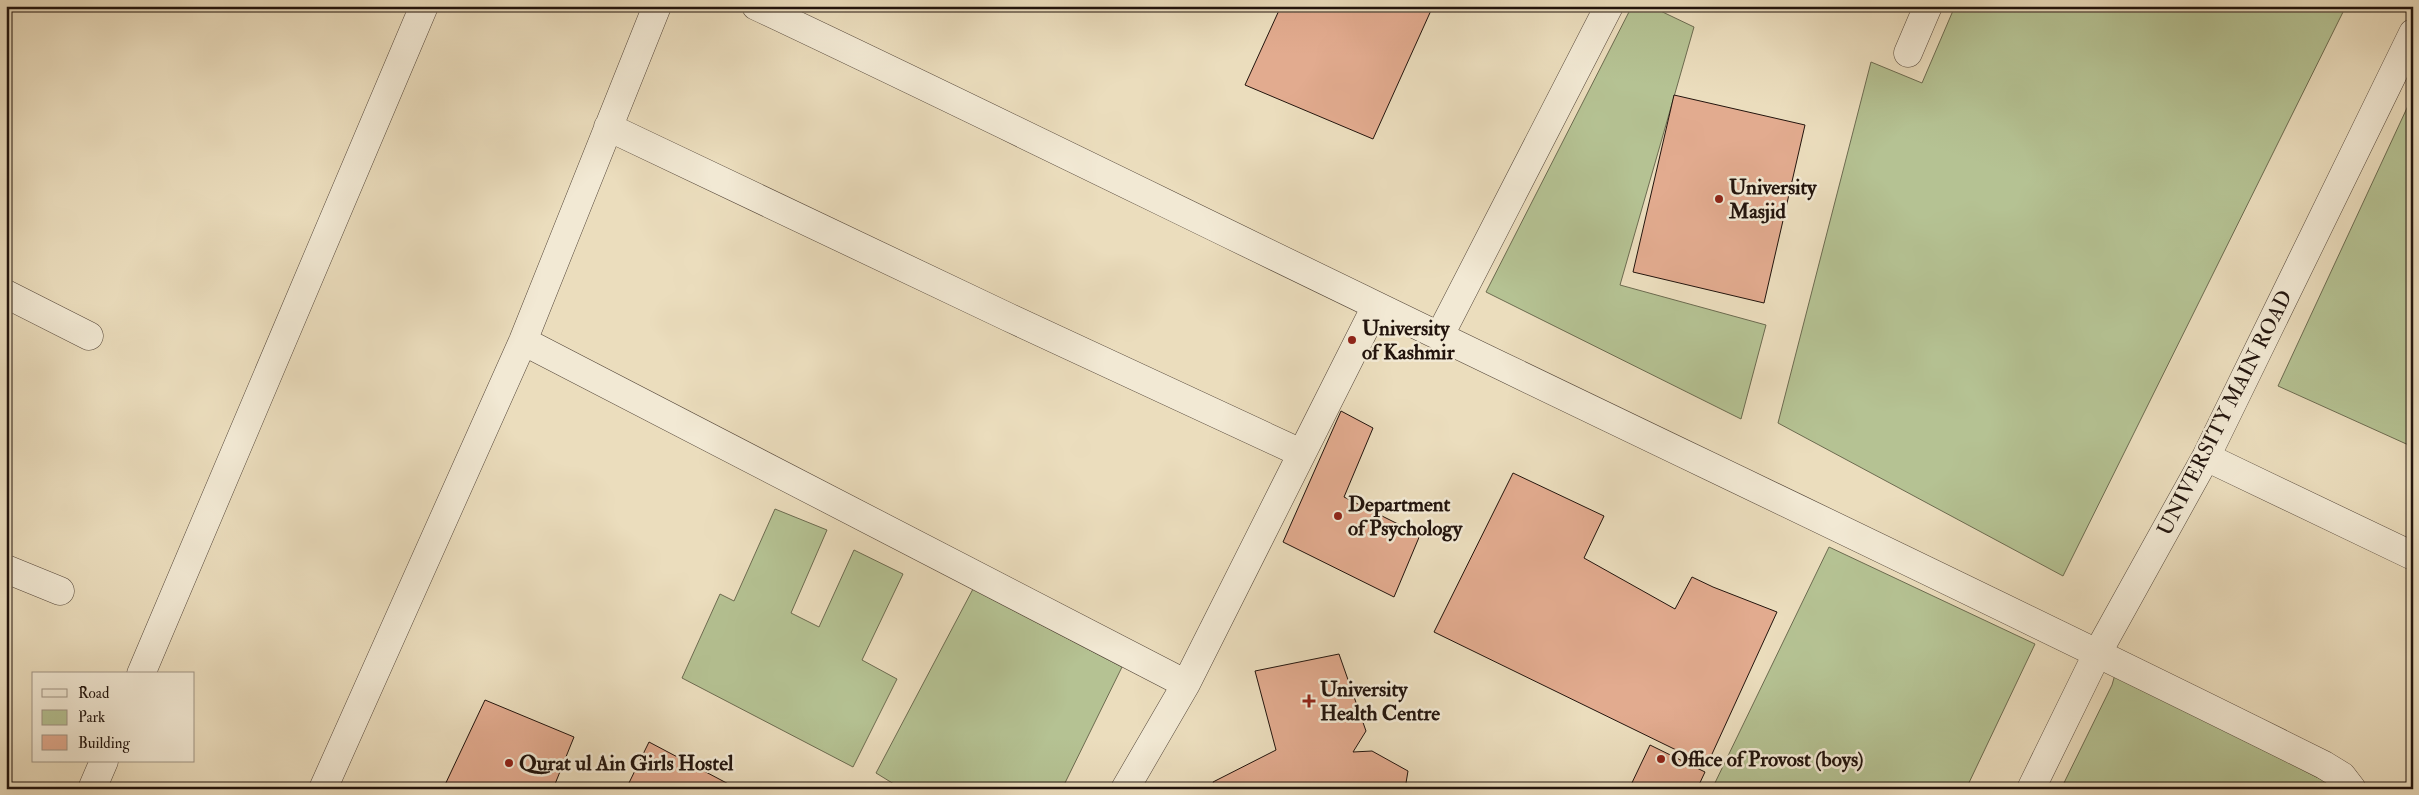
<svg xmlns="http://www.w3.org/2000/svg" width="2419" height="795" font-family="'IM FELL Double Pica',serif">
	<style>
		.green { fill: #b5c293; stroke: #6c6b50 }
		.building { fill: #e2ab8f; stroke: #22140d }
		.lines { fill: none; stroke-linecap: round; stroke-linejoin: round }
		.minor-casing { stroke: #544639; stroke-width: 29 }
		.minor { stroke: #f2e9d4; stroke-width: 28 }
		.poi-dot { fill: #8f2418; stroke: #f2e9d4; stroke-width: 2 }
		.labels { text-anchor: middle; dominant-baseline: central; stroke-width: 5; stroke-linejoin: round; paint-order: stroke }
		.poi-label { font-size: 21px; font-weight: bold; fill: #22140d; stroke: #f2e9d4; text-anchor: start }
		.street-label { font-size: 21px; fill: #22140d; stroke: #f2e9d4 }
	</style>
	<rect width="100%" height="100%" fill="#ebddbd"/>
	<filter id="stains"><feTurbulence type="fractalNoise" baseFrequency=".004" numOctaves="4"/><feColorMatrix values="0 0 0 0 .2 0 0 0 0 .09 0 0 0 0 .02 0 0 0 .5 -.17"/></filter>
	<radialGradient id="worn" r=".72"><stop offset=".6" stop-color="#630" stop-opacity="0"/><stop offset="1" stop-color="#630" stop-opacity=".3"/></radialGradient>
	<path class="green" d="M 1632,6 L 1650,6 L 1694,27 L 1620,285 L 1766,325 L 1741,419 L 1486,292 Z
		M 1955,6 L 2346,6 L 2063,576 L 1778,423 L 1871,62 L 1922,83 Z
		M 2413,95 L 2413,447 L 2278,386 Z
		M 775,509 L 827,530 L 791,613 L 819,627 L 854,550 L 903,574 L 862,660 L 897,679 L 853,767 L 682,678 L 720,594 L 734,601 Z
		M 1829,547 L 2035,644 L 1966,789 L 1712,789 Z
		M 973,589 L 1122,667 L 1062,789 L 902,789 L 876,773 Z
		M 2116,671 L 2326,782 L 2323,789 L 2061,789 L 2112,685 Z"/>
	<path class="building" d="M 1281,6 L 1433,6 L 1373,139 L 1245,85 Z
		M 1674,95 L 1805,125 L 1764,303 L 1633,272 Z
		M 1341,411 L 1373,428 L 1344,497 L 1420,535 L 1394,597 L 1283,542 Z
		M 1513,473 L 1604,516 L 1584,558 L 1675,609 L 1692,577 L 1713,587 L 1777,612 L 1707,765 L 1434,632 Z
		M 1339,654 L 1366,731 L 1353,752 L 1372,751 L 1408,771 L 1405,789 L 1216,789 L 1213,782 L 1276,750 L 1255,671 Z
		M 485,700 L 574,737 L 553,789 L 443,789 Z
		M 649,742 L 738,789 L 626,789 Z
		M 1650,745 L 1705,772 L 1697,789 L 1629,789 Z"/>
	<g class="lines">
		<defs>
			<path id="minor" d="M 756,6 C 962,103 1166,204 1371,303 C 1688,457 2008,607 2324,765 L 2342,776 L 2352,789
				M 1908,53 L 1928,6
				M 608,127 L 1008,317 L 1301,453
				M 6,294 L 89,336
				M 1440,335 L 1609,6
				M 523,341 L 1186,684
				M 2206,457 L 2413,556
				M 6,569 L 60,591
				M 141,674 L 424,6
				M 92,789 L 104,761
				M 323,789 L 523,341 L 657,6
				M 1125,789 L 1186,684 L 1376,306
				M 2031,789 L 2098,652 L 2206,457 L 2413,33"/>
		</defs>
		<use href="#minor" class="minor-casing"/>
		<use href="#minor" class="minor"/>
	</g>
	<g class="poi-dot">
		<circle cx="1719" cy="199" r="5"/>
		<circle cx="1352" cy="340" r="5"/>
		<circle cx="1338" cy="516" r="5"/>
		<path d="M1306.5 693.5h5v5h5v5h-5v5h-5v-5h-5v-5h5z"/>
		<circle cx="1661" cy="759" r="5"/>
		<circle cx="509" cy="763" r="5"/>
	</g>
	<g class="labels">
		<g class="poi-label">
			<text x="1729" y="187">University<tspan x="1729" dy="24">Masjid</tspan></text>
			<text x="1362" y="328">University<tspan x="1362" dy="24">of Kashmir</tspan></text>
			<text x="1348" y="504">Department<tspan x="1348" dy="24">of Psychology</tspan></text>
			<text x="1320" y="689">University<tspan x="1320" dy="24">Health Centre</tspan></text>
			<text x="1671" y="759">Office of Provost (boys)</text>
			<text x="519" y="763">Qurat ul Ain Girls Hostel</text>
		</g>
		<g class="street-label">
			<text transform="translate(2225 413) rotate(-63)">UNIVERSITY MAIN ROAD</text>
		</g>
	</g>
	<rect width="2419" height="795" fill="none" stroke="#ebddbd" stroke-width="25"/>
	<rect x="8" y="8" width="2404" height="780" fill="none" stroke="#22140d" stroke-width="2.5"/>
	<rect x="12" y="12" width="2394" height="770" fill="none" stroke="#22140d"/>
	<rect x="32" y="672" width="162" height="90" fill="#f2e9d4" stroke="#9f9484"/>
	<rect x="42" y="689" width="25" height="8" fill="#f2e9d4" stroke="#9f9484"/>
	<text x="78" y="698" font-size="15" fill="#22140d">Road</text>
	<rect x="42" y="710" width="25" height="15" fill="#b5c293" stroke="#9f9484"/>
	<text x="78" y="722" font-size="15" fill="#22140d">Park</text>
	<rect x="42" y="735" width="25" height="15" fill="#e2ab8f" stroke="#9f9484"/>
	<text x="78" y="748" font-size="15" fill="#22140d">Building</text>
	<rect width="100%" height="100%" filter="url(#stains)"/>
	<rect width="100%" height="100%" fill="url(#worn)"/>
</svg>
